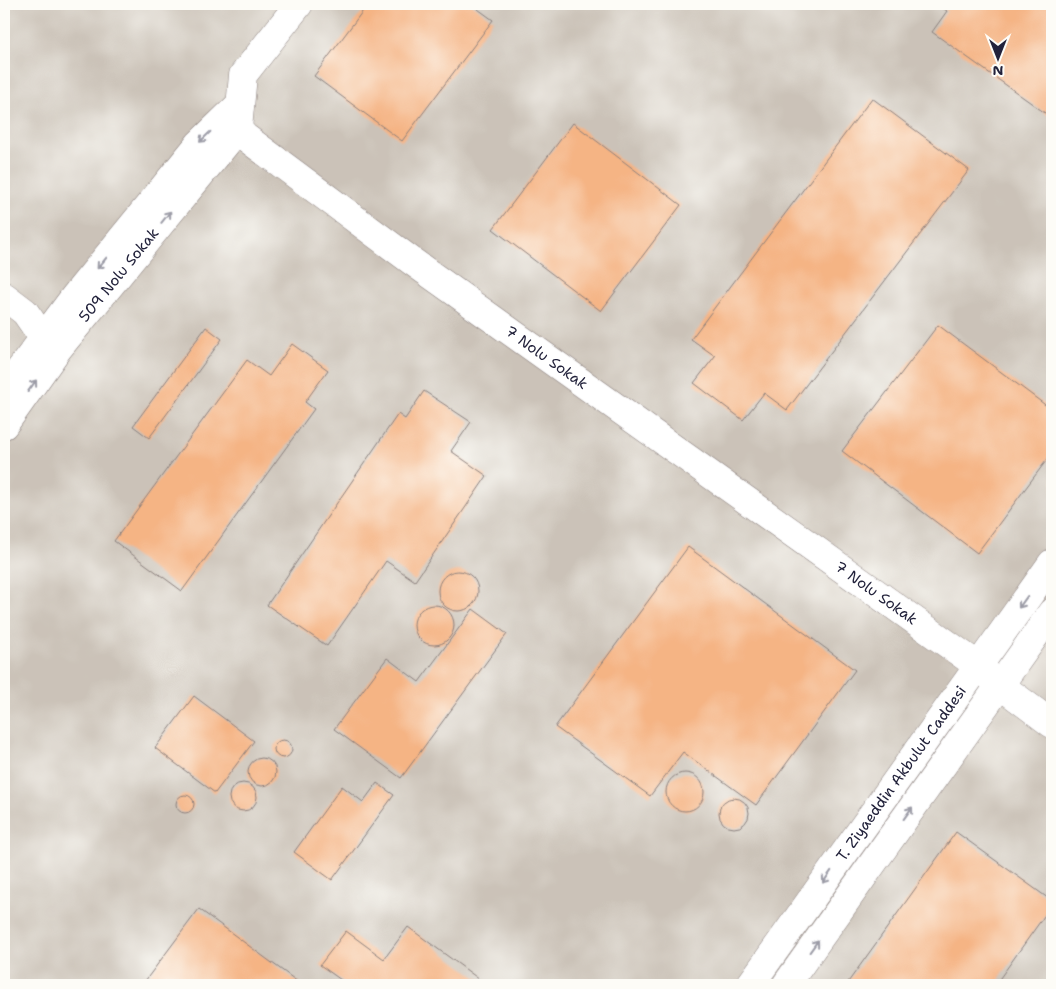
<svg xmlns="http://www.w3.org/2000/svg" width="1056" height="989" font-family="'Shantell Sans',sans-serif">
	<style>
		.industrial { fill: #cbc2b8 }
		.building { fill: #f5b484 }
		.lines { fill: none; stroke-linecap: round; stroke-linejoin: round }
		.minor-casing { stroke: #8a7f7c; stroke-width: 29 }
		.minor { stroke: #fff; stroke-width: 28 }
		.oneway { stroke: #9c9ca7 }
		.labels { text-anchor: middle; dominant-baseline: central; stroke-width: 4; stroke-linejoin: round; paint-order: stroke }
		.street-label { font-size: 15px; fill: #22223b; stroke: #fdfcf7 }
	</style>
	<rect width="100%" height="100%" fill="#fdfcf7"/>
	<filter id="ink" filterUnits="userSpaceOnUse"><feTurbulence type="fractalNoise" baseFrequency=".02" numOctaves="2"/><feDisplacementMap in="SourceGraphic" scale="10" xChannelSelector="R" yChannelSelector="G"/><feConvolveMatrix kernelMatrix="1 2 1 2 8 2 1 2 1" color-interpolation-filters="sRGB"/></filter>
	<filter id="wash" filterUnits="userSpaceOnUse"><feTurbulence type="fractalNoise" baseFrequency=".0096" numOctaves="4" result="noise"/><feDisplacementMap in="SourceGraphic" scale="20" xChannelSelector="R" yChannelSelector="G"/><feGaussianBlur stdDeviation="1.12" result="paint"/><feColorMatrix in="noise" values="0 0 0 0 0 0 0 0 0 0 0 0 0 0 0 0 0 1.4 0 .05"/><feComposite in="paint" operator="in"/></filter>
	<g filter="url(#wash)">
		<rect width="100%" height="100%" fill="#f3dcbd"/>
		<path class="industrial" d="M 4,4 L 1052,4 L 1052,985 L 4,985 Z"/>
		<g id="blocks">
			<path class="building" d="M 368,4 L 471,4 L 493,20 L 402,141 L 314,76 Z
				M 937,4 L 1052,4 L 1052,118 L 932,32 L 947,11 Z
				M 872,98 L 969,170 L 787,410 L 764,393 L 743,420 L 694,383 L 715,356 L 691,339 Z
				M 573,123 L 681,205 L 601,311 L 493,229 Z
				M 938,325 L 1052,410 L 1052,453 L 977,553 L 842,451 Z
				M 206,327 L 222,339 L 149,438 L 133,426 Z
				M 292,344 L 328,370 L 305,402 L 314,409 L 182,591 L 114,541 L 247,360 L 269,376 Z
				M 424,391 L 471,422 L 451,451 L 487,476 L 415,581 L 386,561 L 327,646 L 267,605 L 398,414 L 405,419 Z
				M 688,547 L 855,670 L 756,805 L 683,752 L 650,796 L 555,727 Z
				M438 591a20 20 0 1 1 40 0a20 20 0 1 1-40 0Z
				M414 625a20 20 0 1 1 40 0a20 20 0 1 1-40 0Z
				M 473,609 L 507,634 L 401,778 L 334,729 L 387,658 L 419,682 Z
				M 194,696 L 254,741 L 215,793 L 155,748 Z
				M274 749a9 9 0 1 1 18 0a9 9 0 1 1-18 0Z
				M248 772a14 14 0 1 1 28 0a14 14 0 1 1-28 0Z
				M666 792a19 19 0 1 1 38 0a19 19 0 1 1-38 0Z
				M229 797a14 14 0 1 1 28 0a14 14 0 1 1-28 0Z
				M 377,783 L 394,795 L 332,880 L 294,852 L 342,786 L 363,802 Z
				M176 804a9 9 0 1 1 18 0a9 9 0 1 1-18 0Z
				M719 813a15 15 0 1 1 30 0a15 15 0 1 1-30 0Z
				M 956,832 L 1052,901 L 1052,905 L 995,985 L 846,985 Z
				M 199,909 L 302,985 L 142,985 Z
				M 408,927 L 487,985 L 348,985 L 320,965 L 346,931 L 384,959 Z"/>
		</g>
	</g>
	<g filter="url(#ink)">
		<use href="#blocks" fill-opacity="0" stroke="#8a7f7c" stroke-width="1"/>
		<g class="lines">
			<defs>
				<g id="minor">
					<path id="s1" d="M 299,4 L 243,75 L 238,129 L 245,137 L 413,262 L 977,665 L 1000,685 L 1052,724"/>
					<path d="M 4,296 L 25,312 L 43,338 L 57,349"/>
					<path d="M 4,391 L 74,297 L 199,144 L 236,108"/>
					<path id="s2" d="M 4,425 L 58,349 L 238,129"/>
					<path id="s3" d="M 750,985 L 1052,563"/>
					<path d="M 786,985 L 1052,612"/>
				</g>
			</defs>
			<use href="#minor" class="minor-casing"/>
			<use href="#minor" class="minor"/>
		</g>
		<defs><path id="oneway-shaft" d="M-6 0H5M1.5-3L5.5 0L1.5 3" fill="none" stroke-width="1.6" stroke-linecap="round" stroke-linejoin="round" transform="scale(1.25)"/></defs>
		<g class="oneway">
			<use href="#oneway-shaft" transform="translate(205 137) rotate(136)"/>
			<use href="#oneway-shaft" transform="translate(166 217) rotate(-51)"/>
			<use href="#oneway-shaft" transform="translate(102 263) rotate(130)"/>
			<use href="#oneway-shaft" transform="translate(32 386) rotate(-54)"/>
			<use href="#oneway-shaft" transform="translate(1023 602) rotate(126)"/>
			<use href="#oneway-shaft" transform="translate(908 813) rotate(-54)"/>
			<use href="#oneway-shaft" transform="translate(827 877) rotate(125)"/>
			<use href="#oneway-shaft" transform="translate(814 946) rotate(-54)"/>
		</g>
	</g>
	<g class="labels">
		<g class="street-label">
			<text stroke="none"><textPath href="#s2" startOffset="189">509 Nolu Sokak</textPath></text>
			<text stroke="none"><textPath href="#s1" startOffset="529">7 Nolu Sokak</textPath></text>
			<text stroke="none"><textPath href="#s1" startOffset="934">7 Nolu Sokak</textPath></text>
			<text stroke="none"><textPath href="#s3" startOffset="260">T. Ziyaeddin Akbulut Caddesi</textPath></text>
		</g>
	</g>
	<rect width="1056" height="989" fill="none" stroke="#fdfcf7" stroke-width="20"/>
	<g transform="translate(998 58) rotate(180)" stroke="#fdfcf7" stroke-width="4" paint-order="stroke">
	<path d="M0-4L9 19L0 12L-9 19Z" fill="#22223b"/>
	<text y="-8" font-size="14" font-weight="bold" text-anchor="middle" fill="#22223b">N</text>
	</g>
</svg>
